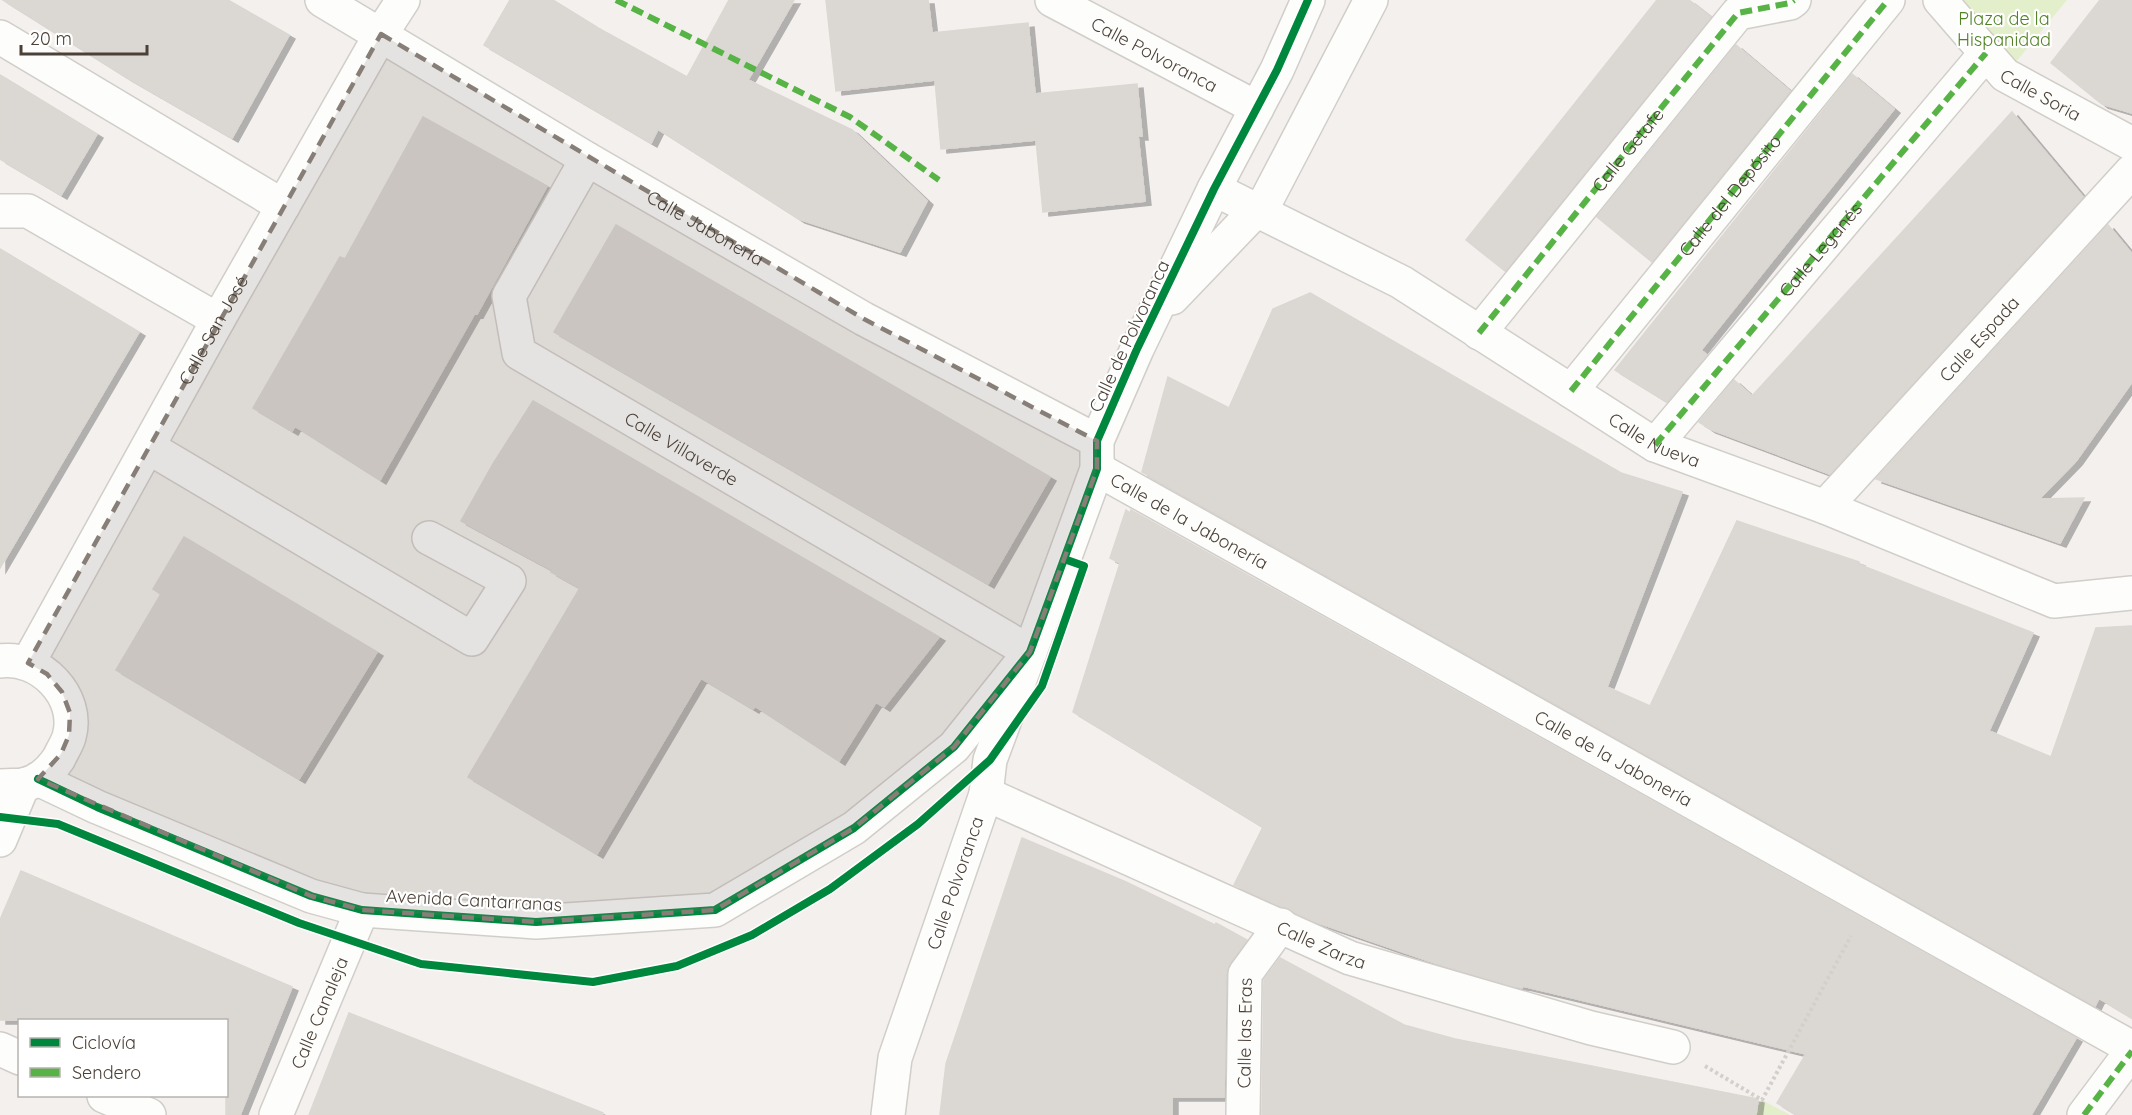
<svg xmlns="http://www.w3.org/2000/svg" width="2132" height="1115" font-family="Quicksand,sans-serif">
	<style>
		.green { fill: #e3eecb }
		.building { fill: #dbd8d3; stroke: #dbd7d2; stroke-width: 1.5; filter: url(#shadow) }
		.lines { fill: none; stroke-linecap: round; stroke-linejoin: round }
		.minor-casing { stroke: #d1ceca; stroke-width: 36 }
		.path { stroke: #d3d0cb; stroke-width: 4; stroke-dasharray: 3 3; stroke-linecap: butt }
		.minor { stroke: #fdfdfc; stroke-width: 33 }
		.quiet { stroke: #57b346; stroke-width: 6; stroke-dasharray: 12 6; stroke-linecap: butt }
		.cycleway-casing { stroke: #fff; stroke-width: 11 }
		.cycleway { stroke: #00873e; stroke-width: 8 }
		.marked { fill: #867e77; fill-opacity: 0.2; stroke: #867e77; stroke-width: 4.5; stroke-dasharray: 12 8; stroke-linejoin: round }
		.labels { text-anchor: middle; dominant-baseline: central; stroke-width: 4.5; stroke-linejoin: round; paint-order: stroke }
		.park-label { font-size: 18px; fill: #508224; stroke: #fff }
		.street-label { font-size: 18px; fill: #4b4137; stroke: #fff }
	</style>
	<defs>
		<filter id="shadow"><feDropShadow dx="6" dy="4" stdDeviation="0" flood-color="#0004"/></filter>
	</defs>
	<rect width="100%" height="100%" fill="#f3f0ed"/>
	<path class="green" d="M 1940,0 L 2067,0 L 2005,75 Z
		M 1762,1100 L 1790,1115 L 1754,1115 Z"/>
	<path class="building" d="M 3,0 L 228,0 L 289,35 L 232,138 L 126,77 Z
		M 510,0 L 553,0 L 598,28 L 687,77 L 729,0 L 794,0 L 748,80 L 852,130 L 927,201 L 900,252 L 799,219 L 658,129 L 651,143 L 484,45 Z
		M 826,0 L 928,0 L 932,33 L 1028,23 L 1035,94 L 1137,84 L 1142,136 L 1138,136 L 1145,201 L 1043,212 L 1036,140 L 941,149 L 935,80 L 836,91 Z
		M 1657,0 L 1689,0 L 1711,17 L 1505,271 L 1466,240 Z
		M 2100,0 L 2132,0 L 2132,113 L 2102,104 L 2051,63 Z
		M 1736,45 L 1790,91 L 1652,262 L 1597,217 Z
		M 1852,74 L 1894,109 L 1701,350 L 1707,355 L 1667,402 L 1615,370 Z
		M 0,75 L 97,134 L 61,195 L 0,159 Z
		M 2012,112 L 2083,197 L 1830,474 L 1710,429 L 1699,422 L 1734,380 L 1752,396 Z
		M 423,117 L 547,186 L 477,314 L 475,313 L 380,480 L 295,426 L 292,431 L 253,408 L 340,257 L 345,259 Z
		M 616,225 L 1050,477 L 988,584 L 554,332 Z
		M 2108,225 L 2132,254 L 2132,382 L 2076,461 L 2039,499 L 2084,498 L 2060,543 L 1876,479 Z
		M 0,249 L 139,332 L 0,568 Z
		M 1310,293 L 1621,473 L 1682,492 L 1607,687 L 1650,706 L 1737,521 L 1859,562 L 1858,564 L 2033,633 L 1989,731 L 2051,757 L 2096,628 L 2132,626 L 2132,1018 L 2099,998 L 2095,1006 L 1142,472 L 1168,377 L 1229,408 L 1273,309 Z
		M 533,401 L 939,637 L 884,707 L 876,702 L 839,761 L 755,706 L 753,709 L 701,678 L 597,854 L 468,777 L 580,588 L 551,572 L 552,570 L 461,521 L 493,464 Z
		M 1126,510 L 1130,513 L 1131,510 L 2076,1038 L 2031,1115 L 1797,1115 L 1777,1103 L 1806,1054 L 1523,986 L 1522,988 L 1512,986 L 1435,963 L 1313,921 L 1234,885 L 1263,827 L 1073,712 L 1120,563 L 1110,558 Z
		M 184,537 L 377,652 L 299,779 L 116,670 L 161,594 L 153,589 Z
		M 1022,838 L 1126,882 L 1215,925 L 1216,923 L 1247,940 L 1230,963 L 1226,974 L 1224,1097 L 1172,1097 L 1172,1115 L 940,1115 L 946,1064 Z
		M 21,871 L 292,987 L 240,1115 L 226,1115 L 226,1020 L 0,1020 L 0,920 Z
		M 1280,958 L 1404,1025 L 1455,1039 L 1758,1099 L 1756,1115 L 1262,1115 L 1264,980 Z
		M 349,1013 L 603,1113 L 602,1115 L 309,1115 Z"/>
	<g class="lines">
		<defs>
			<g id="minor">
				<path id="s1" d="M 322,0 L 587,159 L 864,319 L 1097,441"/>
				<path id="s2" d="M 1052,0 L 1257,108"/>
				<path id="s3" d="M 1940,0 L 2005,75 L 2132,144"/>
				<path d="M 0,37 L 283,206"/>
				<path id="s4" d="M 587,159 L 509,296 L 519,353 L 1030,652 L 990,760 L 986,794 L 895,1058 L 888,1115"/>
				<path id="s5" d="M 1214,189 L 1401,282 L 1655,445 L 1825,507 L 2054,601 L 2132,593"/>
				<path d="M 0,211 L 28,211 L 218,320"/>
				<path d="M 1172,298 L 1267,199 L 1371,0"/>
				<path id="s6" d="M 1479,333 L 1738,13 L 1790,3 L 1794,0"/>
				<path id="s7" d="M 1571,391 L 1888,0"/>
				<path d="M 1655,445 L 1986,53"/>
				<path d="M 148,447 L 472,639 L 509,581 L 429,538"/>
				<path id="s8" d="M 1097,469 L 2132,1048"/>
				<path id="s9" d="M 1825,507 L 2132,171"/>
				<path d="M 0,661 C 39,655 81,696 69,737 C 67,744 62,751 59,758 C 51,770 39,782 23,785 C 16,786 7,785 0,786"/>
				<path id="s10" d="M 28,663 L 218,320 L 381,34 L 403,0"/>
				<path d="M 38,779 L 97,807 L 311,896 L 362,910 L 536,922 L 715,910 L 854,828 L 954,747 L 1030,652 L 1097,469 L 1097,441 L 1137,349 L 1214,189 L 1277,70 L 1308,0"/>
				<path id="s11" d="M 986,794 L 1350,958 L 1591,1028 L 1673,1047"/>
				<path d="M 0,840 L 23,785"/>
				<path d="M 0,1049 L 20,1058"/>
				<path d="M 104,1096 L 149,1115"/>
				<path id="s12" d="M 276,1115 L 362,910"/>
				<path id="s13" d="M 1243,1115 L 1245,974 L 1281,925"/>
				<path d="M 2084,1115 L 2132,1051"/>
			</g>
		</defs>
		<use href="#minor" class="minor-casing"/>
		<path class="path" d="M 1705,1066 L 1762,1100 L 1851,936"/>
		<use href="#minor" class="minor"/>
		<g class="quiet">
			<path d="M 616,0 L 850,117 L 939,180"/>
			<path d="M 1479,333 L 1738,13 L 1790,3 L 1794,0"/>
			<path d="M 1571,391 L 1888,0"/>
			<path id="s14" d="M 1655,445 L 1986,53"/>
			<path d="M 2084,1115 L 2132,1051"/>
		</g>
		<defs>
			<path id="cycleway" d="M 38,779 L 97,807 L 311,896 L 362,910 L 536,922 L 715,910 L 854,828 L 954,747 L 1030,652 L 1097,469 L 1097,441 L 1137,349 L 1214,189 L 1277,70 L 1308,0
				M 0,817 L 58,824 L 299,923 L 421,964 L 593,982 L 677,966 L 752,935 L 830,889 L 918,824 L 990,760 L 1042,686 L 1084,566 L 1064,559"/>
		</defs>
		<use href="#cycleway" class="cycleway-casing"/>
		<use href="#cycleway" class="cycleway"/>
	</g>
	<path class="marked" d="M 381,34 L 864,319 L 1097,441 L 1097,469 L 1030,652 L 954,747 L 854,828 L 715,910 L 536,922 L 362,910 L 311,896 L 38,779 L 61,754 L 69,735 L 70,713 L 62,692 L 47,674 L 28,663 Z"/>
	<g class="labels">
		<g class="park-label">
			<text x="2004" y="18">Plaza de la<tspan x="2004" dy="21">Hispanidad</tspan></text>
		</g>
		<g class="street-label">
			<text stroke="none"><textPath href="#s2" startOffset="116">Calle Polvoranca</textPath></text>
			<text stroke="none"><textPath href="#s3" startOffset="140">Calle Soria</textPath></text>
			<text stroke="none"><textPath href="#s6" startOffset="236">Calle Getafe</textPath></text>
			<text stroke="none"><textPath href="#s7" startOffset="252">Calle del Depósito</textPath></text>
			<text stroke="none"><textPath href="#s1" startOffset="446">Calle Jabonería</textPath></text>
			<text stroke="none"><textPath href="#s14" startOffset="256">Calle Leganés</textPath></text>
			<text stroke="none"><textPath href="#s10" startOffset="381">Calle San José</textPath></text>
			<text transform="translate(1129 336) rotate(-65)">Calle de Polvoranca</text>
			<text stroke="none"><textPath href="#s9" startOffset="228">Calle Espada</textPath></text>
			<text stroke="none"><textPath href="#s5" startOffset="508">Calle Nueva</textPath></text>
			<text stroke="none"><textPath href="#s4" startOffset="404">Calle Villaverde</textPath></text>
			<text stroke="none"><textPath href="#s8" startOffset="106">Calle de la Jabonería</textPath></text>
			<text stroke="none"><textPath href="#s8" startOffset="592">Calle de la Jabonería</textPath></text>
			<text transform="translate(955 883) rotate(-71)">Calle Polvoranca</text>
			<text transform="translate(474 900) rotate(3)">Avenida Cantarranas</text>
			<text stroke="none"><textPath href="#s11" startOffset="368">Calle Zarza</textPath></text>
			<text stroke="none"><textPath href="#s12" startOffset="111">Calle Canaleja</textPath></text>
			<text stroke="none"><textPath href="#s13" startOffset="82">Calle las Eras</textPath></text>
		</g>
	</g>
	<rect x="18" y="1019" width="210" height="78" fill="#ffffff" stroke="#b7b3af" stroke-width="1.5"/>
	<rect x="30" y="1038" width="30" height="9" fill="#00873e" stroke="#b7b3af" stroke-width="1.5"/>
	<text x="72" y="1049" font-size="18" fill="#4b4137">Ciclovía</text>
	<rect x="30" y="1068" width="30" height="9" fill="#57b346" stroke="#b7b3af" stroke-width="1.5"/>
	<text x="72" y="1079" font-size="18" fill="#4b4137">Sendero</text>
	<path d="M21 45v9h126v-9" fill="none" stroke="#4b4137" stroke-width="3"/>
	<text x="30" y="45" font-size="18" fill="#4b4137" stroke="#ffffff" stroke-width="4.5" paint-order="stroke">20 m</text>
</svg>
